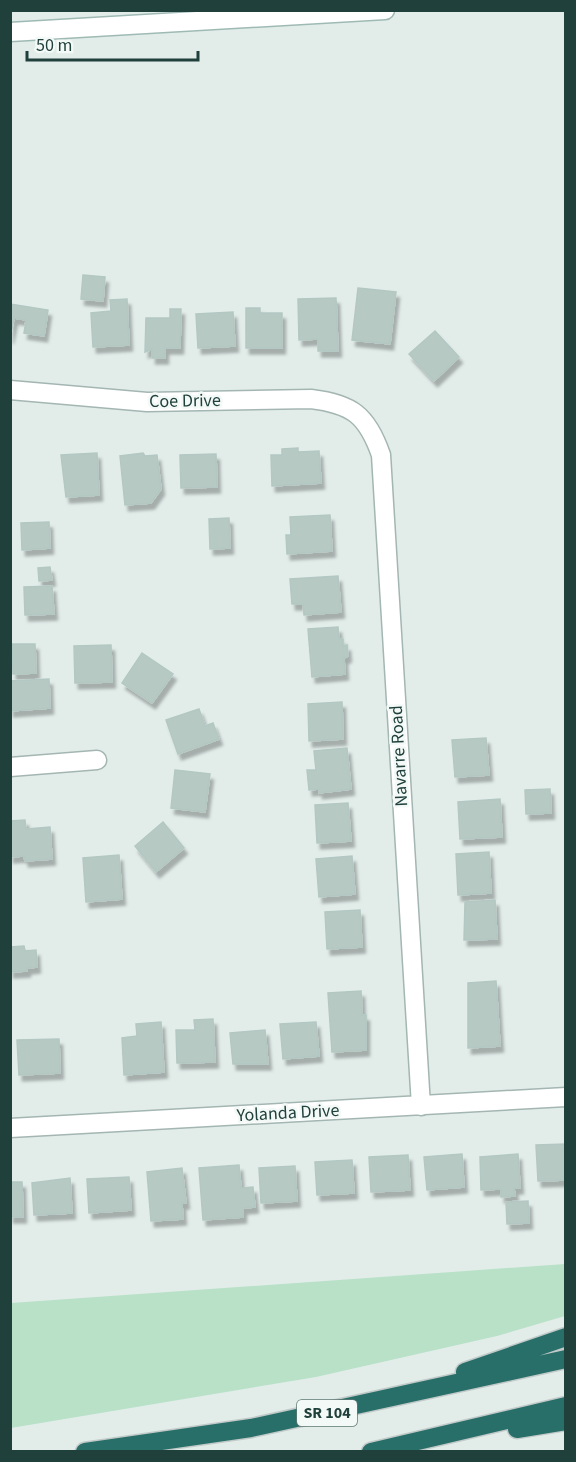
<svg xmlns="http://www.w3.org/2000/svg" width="576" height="1462" font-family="'Source Sans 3',sans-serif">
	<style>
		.green { fill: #b9e1c8 }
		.building { fill: #b7c9c3; stroke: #b3c8c2; stroke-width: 1.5; filter: url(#shadow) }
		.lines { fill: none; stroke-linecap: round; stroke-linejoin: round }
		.street-casing { stroke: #a4b6b2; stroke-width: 21 }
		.secondary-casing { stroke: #9fbab4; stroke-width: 21 }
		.highway-casing { stroke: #c1cac8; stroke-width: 21 }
		.street { stroke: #fff; stroke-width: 18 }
		.secondary { stroke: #fff; stroke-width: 18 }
		.highway { stroke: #296f69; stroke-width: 18 }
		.labels { text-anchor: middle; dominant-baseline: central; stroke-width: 5; stroke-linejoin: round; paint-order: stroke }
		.shield { fill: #f3f9f7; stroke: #5f7873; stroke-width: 1.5 }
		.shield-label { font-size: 16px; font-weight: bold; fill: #20403b }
		.street-label { font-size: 18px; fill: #20403b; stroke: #f3f9f7 }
	</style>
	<defs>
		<filter id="shadow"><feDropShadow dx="3.5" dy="6" stdDeviation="1.5" flood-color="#0004"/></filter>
	</defs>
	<rect width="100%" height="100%" fill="#e2edea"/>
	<path class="green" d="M 565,1264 L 565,1316 L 497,1336 L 316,1377 L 11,1428 L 11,1303 Z"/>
	<path class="building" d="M 83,275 L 105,277 L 103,301 L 81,299 Z
		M 358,288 L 396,292 L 390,344 L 352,340 Z
		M 336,298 L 338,351 L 318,351 L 318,339 L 299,340 L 298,299 Z
		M 127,299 L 129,345 L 93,347 L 91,313 L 111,311 L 110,300 Z
		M 10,304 L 48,310 L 44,336 L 24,333 L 26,320 L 14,318 L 10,338 Z
		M 246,308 L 260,308 L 260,313 L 282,313 L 282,348 L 246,348 Z
		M 170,309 L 181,309 L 180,348 L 165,348 L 165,358 L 152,358 L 152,349 L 145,352 L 146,318 L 170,318 Z
		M 233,312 L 235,346 L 198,348 L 196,314 Z
		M 435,331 L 459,357 L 434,381 L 409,354 Z
		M 298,448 L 298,452 L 319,451 L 321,483 L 272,486 L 271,455 L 282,455 L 282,449 Z
		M 97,453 L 99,495 L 66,497 L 61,455 Z
		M 143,453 L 145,456 L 157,455 L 161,489 L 151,503 L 125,505 L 120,456 Z
		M 216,454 L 217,487 L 181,488 L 180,455 Z
		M 330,515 L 332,551 L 287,554 L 286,535 L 291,535 L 290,517 Z
		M 229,518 L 230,548 L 210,549 L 209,519 Z
		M 49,522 L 50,548 L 22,550 L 21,523 Z
		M 50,567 L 52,580 L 39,581 L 38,568 Z
		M 338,576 L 341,612 L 304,615 L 303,604 L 292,604 L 290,579 Z
		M 52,586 L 54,614 L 25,615 L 24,587 Z
		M 338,627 L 339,639 L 343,639 L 343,646 L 347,645 L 348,656 L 344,658 L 345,674 L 312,677 L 308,629 Z
		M 12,644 L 35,644 L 36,673 L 13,674 Z
		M 111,645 L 112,682 L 75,683 L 74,646 Z
		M 142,653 L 173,674 L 152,703 L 122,683 Z
		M 49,679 L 50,708 L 10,711 L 10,681 Z
		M 342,702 L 343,739 L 309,741 L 308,704 Z
		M 199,709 L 205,726 L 213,723 L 219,739 L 178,754 L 166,720 Z
		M 486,738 L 489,775 L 455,777 L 452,740 Z
		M 347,748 L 351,789 L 319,793 L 319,789 L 309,790 L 307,770 L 316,770 L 314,751 Z
		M 175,770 L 210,774 L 205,812 L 171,808 Z
		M 550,789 L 551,813 L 526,814 L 525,790 Z
		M 500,799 L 502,837 L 460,839 L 458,802 Z
		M 348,803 L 351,841 L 317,843 L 315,805 Z
		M 25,820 L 26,829 L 50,827 L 52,859 L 25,861 L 24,856 L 10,857 L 10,821 Z
		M 163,822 L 184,848 L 156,872 L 135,846 Z
		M 489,852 L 491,893 L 458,895 L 456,854 Z
		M 119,855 L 122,899 L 86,902 L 83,858 Z
		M 352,856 L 355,894 L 319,897 L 316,859 Z
		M 495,900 L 497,939 L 464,940 L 465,902 Z
		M 360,910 L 362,947 L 327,949 L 325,912 Z
		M 24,946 L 25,951 L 36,950 L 37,967 L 27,968 L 27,971 L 10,972 L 10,947 Z
		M 496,981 L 500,1046 L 468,1048 L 468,983 Z
		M 361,991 L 362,1015 L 366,1015 L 366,1050 L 332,1052 L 328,993 Z
		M 213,1019 L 215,1062 L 177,1063 L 176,1030 L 195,1030 L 194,1020 Z
		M 161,1022 L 164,1072 L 124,1075 L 122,1038 L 137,1036 L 136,1024 Z
		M 316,1022 L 319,1056 L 283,1059 L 280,1024 Z
		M 265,1030 L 268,1064 L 233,1064 L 230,1033 Z
		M 59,1039 L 60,1073 L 19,1075 L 17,1040 Z
		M 566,1144 L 566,1180 L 538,1181 L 536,1145 Z
		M 462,1154 L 464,1187 L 427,1190 L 424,1157 Z
		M 518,1154 L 520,1188 L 514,1188 L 515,1196 L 501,1197 L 501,1189 L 481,1190 L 480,1157 Z
		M 408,1155 L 410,1190 L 371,1192 L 369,1157 Z
		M 352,1160 L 354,1193 L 317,1195 L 315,1162 Z
		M 239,1165 L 241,1188 L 253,1187 L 255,1207 L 243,1208 L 243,1217 L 203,1220 L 199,1168 Z
		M 295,1166 L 297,1201 L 261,1203 L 259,1168 Z
		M 182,1168 L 186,1203 L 182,1203 L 183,1219 L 151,1221 L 147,1172 Z
		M 129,1177 L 131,1210 L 89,1213 L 87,1179 Z
		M 70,1178 L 72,1213 L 34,1215 L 32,1183 Z
		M 10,1182 L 22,1182 L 23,1217 L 10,1217 Z
		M 528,1201 L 529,1223 L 507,1224 L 506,1202 Z"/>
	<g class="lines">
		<defs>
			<path id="street" d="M 10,390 L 147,402 L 311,399 C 352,404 367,415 381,455 L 421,1106
				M 10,767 L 97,760
				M 10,1128 L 566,1097"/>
			<path id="secondary" d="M 10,32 L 385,10"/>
			<path id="highway" d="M 465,1372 L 566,1337
				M 517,1429 L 566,1421
				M 85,1452 L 251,1428 L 566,1359
				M 371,1452 L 566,1406"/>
		</defs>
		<use href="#street" class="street-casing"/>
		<use href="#secondary" class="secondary-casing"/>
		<use href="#highway" class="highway-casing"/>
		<use href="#street" class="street"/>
		<use href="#secondary" class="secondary"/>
		<use href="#highway" class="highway"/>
	</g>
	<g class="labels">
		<rect class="shield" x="297" y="1400" width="60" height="26" rx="4.5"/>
		<g class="shield-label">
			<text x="327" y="1413">SR 104</text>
		</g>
		<g class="street-label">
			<text transform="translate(185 401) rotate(-1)">Coe Drive</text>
			<text transform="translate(399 756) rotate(-93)">Navarre Road</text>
			<text transform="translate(288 1113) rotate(-3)">Yolanda Drive</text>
		</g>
	</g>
	<rect width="576" height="1462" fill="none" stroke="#20403b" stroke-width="24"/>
	<path d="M27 51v9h171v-9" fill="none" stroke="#20403b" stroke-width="3"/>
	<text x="36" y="51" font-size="18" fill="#20403b" stroke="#f3f9f7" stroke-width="4.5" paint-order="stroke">50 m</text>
</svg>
